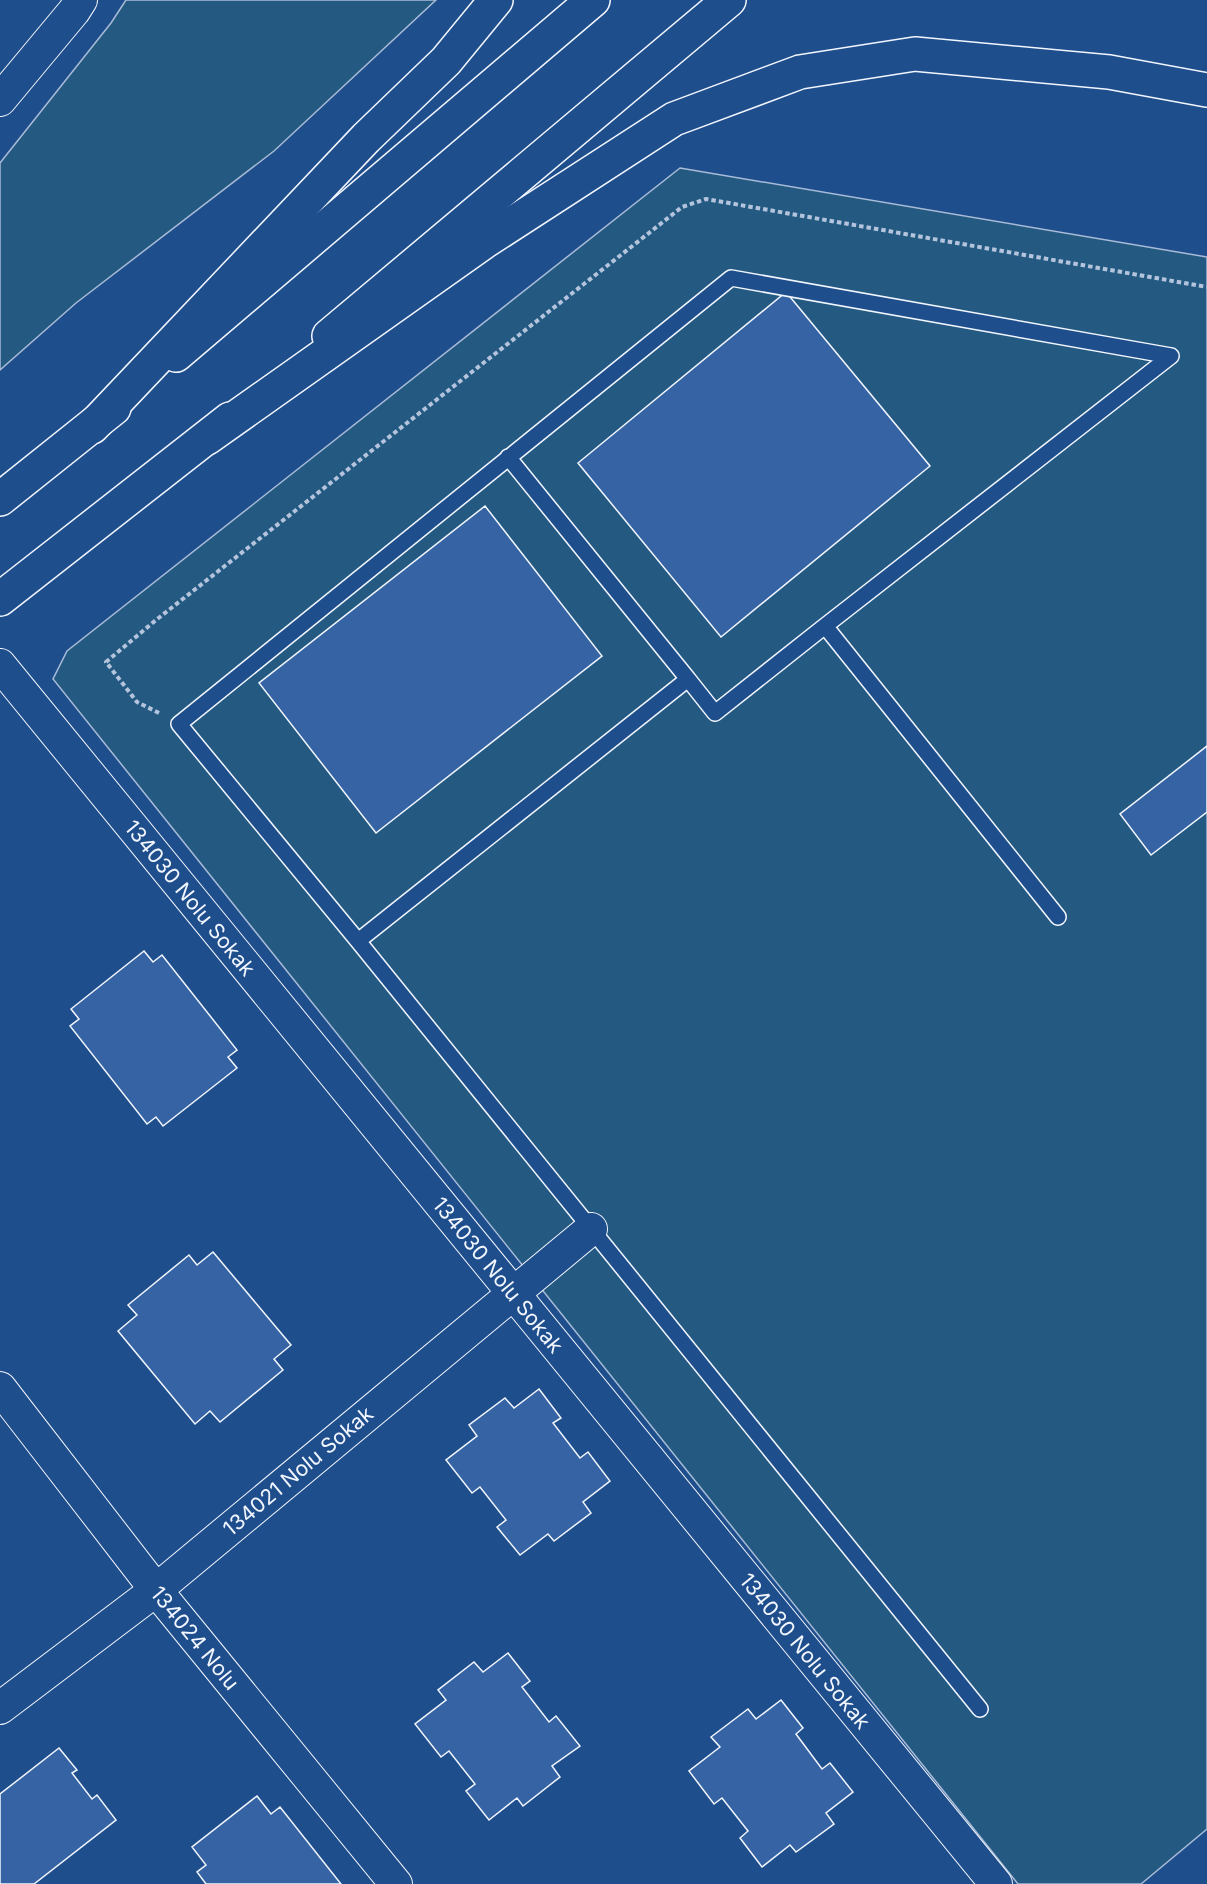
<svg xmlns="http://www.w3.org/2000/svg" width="1207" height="1884" font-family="Inter,sans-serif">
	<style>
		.green { fill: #245a82; stroke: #a8bbd7; stroke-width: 1.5 }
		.building { fill: #3563a3; stroke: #f2f6ff; stroke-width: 1.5 }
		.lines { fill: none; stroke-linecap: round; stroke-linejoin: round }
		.service-casing { stroke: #f2f6ff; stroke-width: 18 }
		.minor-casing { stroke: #f2f6ff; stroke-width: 34 }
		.secondary-casing { stroke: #f2f6ff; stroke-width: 36 }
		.motorway-casing { stroke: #f2f6ff; stroke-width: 36 }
		.path { stroke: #b3c4dc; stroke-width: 4; stroke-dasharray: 4.5 3; stroke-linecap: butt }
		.service { stroke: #1f4e8c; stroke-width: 15 }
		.minor { stroke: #1f4e8c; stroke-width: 32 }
		.secondary { stroke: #1f4e8c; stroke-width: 33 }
		.motorway { stroke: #1f4e8c; stroke-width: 33 }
		.labels { text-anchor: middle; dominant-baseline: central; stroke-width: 4.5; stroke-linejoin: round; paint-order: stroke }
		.street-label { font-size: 21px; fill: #f2f6ff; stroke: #1f4e8c }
	</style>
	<rect width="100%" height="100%" fill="#1f4e8c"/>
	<path class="green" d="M 126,0 L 436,0 L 274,151 L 76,303 L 0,370 L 0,163 L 111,23 Z
		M 680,168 L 1207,257 L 1207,1829 L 1141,1884 L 1018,1884 L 53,679 L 67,651 Z"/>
	<path class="building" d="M 786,292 L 930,466 L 721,637 L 578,463 Z
		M 485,506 L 602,656 L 376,833 L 259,683 Z
		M 1207,746 L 1207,812 L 1151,855 L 1120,814 Z
		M 144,951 L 153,962 L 162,955 L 237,1050 L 228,1057 L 237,1068 L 163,1126 L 156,1117 L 147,1124 L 70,1026 L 79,1019 L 71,1009 Z
		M 213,1252 L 291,1345 L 274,1359 L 283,1370 L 220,1422 L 210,1411 L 195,1424 L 118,1331 L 137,1315 L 128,1305 L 189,1255 L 197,1265 Z
		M 539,1389 L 561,1418 L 553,1423 L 580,1458 L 588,1452 L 610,1481 L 583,1502 L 591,1513 L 554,1541 L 548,1534 L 520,1555 L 497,1527 L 506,1520 L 480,1487 L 472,1493 L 446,1460 L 477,1436 L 469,1425 L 505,1398 L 514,1408 Z
		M 508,1653 L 530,1681 L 522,1687 L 549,1722 L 556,1716 L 580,1746 L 552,1766 L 560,1777 L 523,1806 L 517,1798 L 489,1820 L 466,1791 L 475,1784 L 449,1751 L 441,1757 L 415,1724 L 446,1700 L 438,1690 L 474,1662 L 483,1672 Z
		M 781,1700 L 803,1728 L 796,1734 L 822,1769 L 830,1763 L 853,1792 L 826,1813 L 834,1824 L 796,1852 L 790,1845 L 762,1867 L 740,1838 L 748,1831 L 722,1798 L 714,1804 L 689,1771 L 720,1747 L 711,1737 L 748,1709 L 756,1719 Z
		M 59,1748 L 77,1770 L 72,1773 L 92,1799 L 97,1795 L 116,1820 L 34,1884 L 0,1884 L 0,1794 Z
		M 257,1796 L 271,1814 L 280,1807 L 341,1884 L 206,1884 L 197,1872 L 206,1865 L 192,1847 Z"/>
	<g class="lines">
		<defs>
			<path id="service" d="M 825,626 L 1171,356
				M 688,679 L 715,713 L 825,626 L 1058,917
				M 358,941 L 688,679 L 508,457
				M 980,1709 L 358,941 L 179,724 L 731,278 L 1171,356"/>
			<path id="minor" d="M 0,100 L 74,11 L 81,0
				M 0,665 L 996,1884
				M 0,1388 L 156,1590 L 396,1884
				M 0,1708 L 156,1590 L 591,1229"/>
			<path id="secondary" d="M 329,336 L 729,0
				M 176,355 L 593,0
				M 0,499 L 114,408
				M 0,599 L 230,419"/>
			<path id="motorway" d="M 92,427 L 366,138 L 446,61 L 496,0
				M 207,438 L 484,242 L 674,119 L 800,72 L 915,54 L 1109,72 L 1207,90"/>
		</defs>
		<use href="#service" class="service-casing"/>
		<use href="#minor" class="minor-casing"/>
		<use href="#secondary" class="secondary-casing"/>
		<use href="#motorway" class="motorway-casing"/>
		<path class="path" d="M 159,713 L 137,702 L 106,662 L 156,620 L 682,207 L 706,199 L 1207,287"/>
		<use href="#service" class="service"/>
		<use href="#minor" class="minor"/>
		<use href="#secondary" class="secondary"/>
		<use href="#motorway" class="motorway"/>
	</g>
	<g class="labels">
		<g class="street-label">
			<text transform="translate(190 898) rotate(51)">134030 Nolu Sokak</text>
			<text transform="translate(498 1275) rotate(51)">134030 Nolu Sokak</text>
			<text transform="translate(298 1471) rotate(-40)">134021 Nolu Sokak</text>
			<text transform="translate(195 1638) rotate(51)">134024 Nolu</text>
			<text transform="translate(805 1651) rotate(51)">134030 Nolu Sokak</text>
		</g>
	</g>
</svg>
